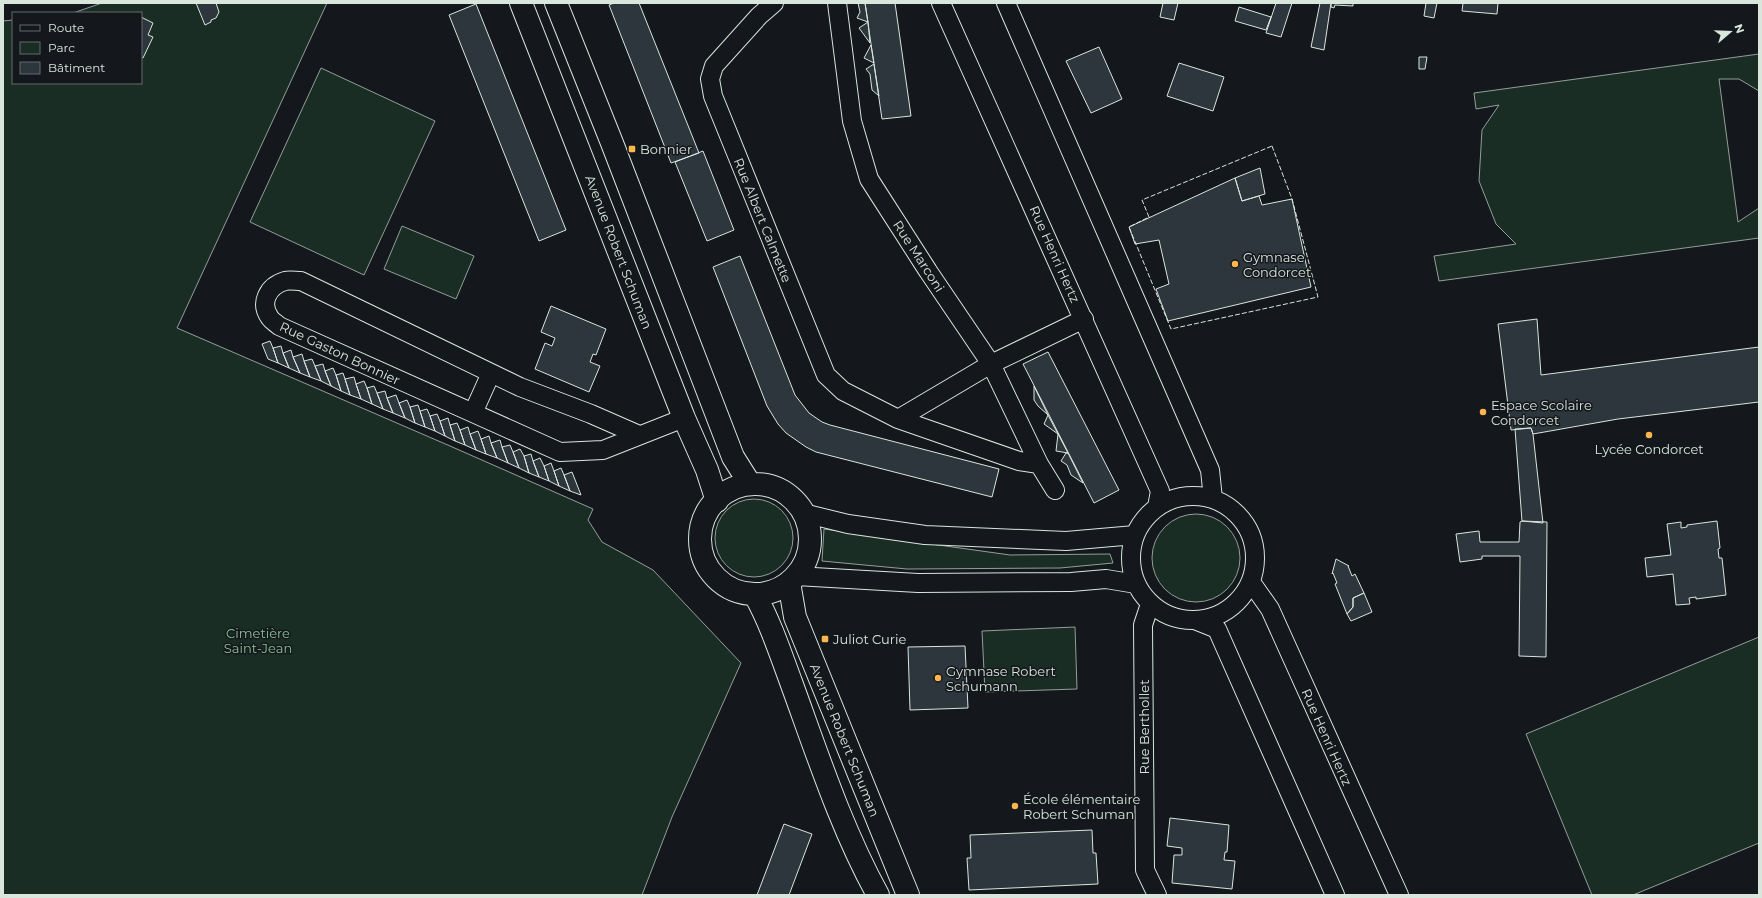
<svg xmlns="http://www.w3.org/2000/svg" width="1762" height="898" font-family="Montserrat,sans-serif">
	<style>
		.green { fill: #1a2d24; stroke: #939e99 }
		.building { fill: #2c363c; stroke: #d8e6dc }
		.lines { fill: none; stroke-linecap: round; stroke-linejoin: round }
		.street-casing { stroke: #d8e6dc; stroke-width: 20 }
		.secondary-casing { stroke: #d8e6dc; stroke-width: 24 }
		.street { stroke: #14181c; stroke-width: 18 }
		.secondary { stroke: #14181c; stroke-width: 22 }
		.fence { stroke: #d8e6dc; stroke-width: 1; stroke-dasharray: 5 2; stroke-linecap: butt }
		.poi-dot { fill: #ffb74d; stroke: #14181c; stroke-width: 1.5 }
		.labels { text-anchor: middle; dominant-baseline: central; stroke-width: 3; stroke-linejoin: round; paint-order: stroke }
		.poi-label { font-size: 13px; fill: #d8e6dc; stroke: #14181c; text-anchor: start }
		.street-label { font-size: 13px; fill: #d8e6dc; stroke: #14181c }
		.park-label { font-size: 13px; fill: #8ac095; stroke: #14181c }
	</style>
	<rect width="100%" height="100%" fill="#14181c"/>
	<path class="green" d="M 102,3 L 327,3 L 177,328 L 450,446 L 593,509 L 588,520 L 602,542 L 653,570 L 741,663 L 672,817 L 642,895 L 3,895 L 3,21 L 13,20 L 13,83 L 141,83 L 141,13 L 73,13 Z
		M 1759,54 L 1759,91 L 1739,79 L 1719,79 L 1738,222 L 1759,208 L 1759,238 L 1439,281 L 1434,256 L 1516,244 L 1496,224 L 1479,181 L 1482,130 L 1499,105 L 1476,109 L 1474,93 Z
		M 321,68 L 435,121 L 364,275 L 250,222 Z
		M 402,226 L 474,256 L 456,299 L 384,269 Z
		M715 538a39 39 0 1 1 78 0a39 39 0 1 1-78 0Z
		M1152 558a44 44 0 1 1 88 0a44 44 0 1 1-88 0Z
		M 824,529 L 1010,555 L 1110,554 L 1113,563 L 1060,568 L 907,569 L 822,561 Z
		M 1075,627 L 1077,689 L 985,692 L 982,631 Z
		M 1759,637 L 1759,843 L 1633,895 L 1592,895 L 1526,734 Z"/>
	<path class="building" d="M 196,3 L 216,3 L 219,12 L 216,18 L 211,20 L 211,22 L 205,25 Z
		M 614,3 L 639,3 L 699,153 L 671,163 L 609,5 Z
		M 858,3 L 865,3 L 868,22 L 857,18 L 860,12 Z
		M 865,3 L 895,3 L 911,116 L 882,119 Z
		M 1163,3 L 1178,3 L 1174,20 L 1160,17 Z
		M 1276,3 L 1292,3 L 1281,37 L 1266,33 Z
		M 1320,3 L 1331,3 L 1324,50 L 1311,47 Z
		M 1331,3 L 1353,3 L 1353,6 L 1335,5 L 1334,8 L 1331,7 Z
		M 1426,3 L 1437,3 L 1434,18 L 1424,16 Z
		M 1463,3 L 1498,3 L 1497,14 L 1462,11 Z
		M 476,4 L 566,230 L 539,241 L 449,15 Z
		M 1239,7 L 1271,17 L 1266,30 L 1235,21 Z
		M 141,17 L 153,23 L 148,35 L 153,37 L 143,58 L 141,57 Z
		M 868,22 L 870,43 L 859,28 Z
		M 871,45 L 874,63 L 864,58 Z
		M 1099,47 L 1122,99 L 1091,113 L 1066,61 Z
		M 1419,57 L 1427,57 L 1425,69 L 1419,69 Z
		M 1179,63 L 1224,77 L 1213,111 L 1167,96 Z
		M 874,64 L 879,96 L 872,90 L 870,74 L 866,69 Z
		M 703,151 L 734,230 L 707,241 L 675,162 Z
		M 1260,168 L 1265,194 L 1242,201 L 1235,178 Z
		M 1235,178 L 1242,201 L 1259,196 L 1262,205 L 1292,199 L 1311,287 L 1168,321 L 1156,289 L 1169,284 L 1159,240 L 1135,244 L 1129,227 Z
		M 740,256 L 795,395 L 809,413 L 822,422 L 830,425 L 999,469 L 992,497 L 816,452 L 806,447 L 786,433 L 778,424 L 767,406 L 713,267 Z
		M 551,306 L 606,329 L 596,355 L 593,354 L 590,362 L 600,366 L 589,392 L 535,369 L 545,343 L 552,346 L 555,338 L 541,332 Z
		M 1537,319 L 1541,375 L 1759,347 L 1759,402 L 1618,419 L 1533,434 L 1531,428 L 1511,430 L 1498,324 Z
		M 270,341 L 273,348 L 278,363 L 268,359 L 262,344 Z
		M 281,346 L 283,353 L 289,368 L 278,363 L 273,348 Z
		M 291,350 L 293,357 L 300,373 L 289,368 L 283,353 Z
		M 1048,352 L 1119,490 L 1094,503 L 1023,364 Z
		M 302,354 L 304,361 L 310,377 L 300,373 L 293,357 Z
		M 312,359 L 315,366 L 321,381 L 310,377 L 304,361 Z
		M 323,364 L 325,371 L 331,386 L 321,381 L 315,366 Z
		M 333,368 L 336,375 L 341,391 L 331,386 L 325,371 Z
		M 343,373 L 345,379 L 350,395 L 341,391 L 336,375 Z
		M 354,377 L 356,384 L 361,399 L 350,395 L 345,379 Z
		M 364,381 L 367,388 L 372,404 L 361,399 L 356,384 Z
		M 374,386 L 377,393 L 383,409 L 372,404 L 367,388 Z
		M 1034,386 L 1048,415 L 1038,406 L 1034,400 Z
		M 385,391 L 387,398 L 393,413 L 383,409 L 377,393 Z
		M 396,395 L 399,403 L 405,418 L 393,413 L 387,398 Z
		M 407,400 L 410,407 L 415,423 L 405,418 L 399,403 Z
		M 418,405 L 420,411 L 425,427 L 415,423 L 410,407 Z
		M 427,409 L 430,416 L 435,431 L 425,427 L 420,411 Z
		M 437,414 L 440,421 L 445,436 L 435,431 L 430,416 Z
		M 1048,415 L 1058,434 L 1044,424 Z
		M 448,418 L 450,425 L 455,441 L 445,436 L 440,421 Z
		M 457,423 L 460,430 L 465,445 L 455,441 L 450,425 Z
		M 468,427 L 470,434 L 476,450 L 465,445 L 460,430 Z
		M 1531,428 L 1533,434 L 1543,523 L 1522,521 L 1515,429 Z
		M 478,431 L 481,439 L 486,454 L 476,450 L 470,434 Z
		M 1058,434 L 1068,453 L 1056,451 Z
		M 489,436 L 491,443 L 497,458 L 486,454 L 481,439 Z
		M 500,440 L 502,447 L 508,463 L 497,458 L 491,443 Z
		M 510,445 L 513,452 L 519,468 L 508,463 L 502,447 Z
		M 520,449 L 524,456 L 529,473 L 519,468 L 513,452 Z
		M 1066,453 L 1068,453 L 1083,483 L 1071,475 L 1067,465 L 1061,461 Z
		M 531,454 L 533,461 L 539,477 L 529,473 L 524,456 Z
		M 540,458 L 544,466 L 549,481 L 539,477 L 533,461 Z
		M 551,463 L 554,471 L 559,486 L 549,481 L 544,466 Z
		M 561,468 L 564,475 L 570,491 L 559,486 L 554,471 Z
		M 572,472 L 581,495 L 570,491 L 564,475 Z
		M 1522,521 L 1547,522 L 1546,657 L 1519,656 L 1520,556 L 1482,556 L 1482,559 L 1460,562 L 1456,534 L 1479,531 L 1480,542 L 1519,542 L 1520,522 Z
		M 1717,521 L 1720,548 L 1718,549 L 1719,558 L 1722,558 L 1726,595 L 1696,599 L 1696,597 L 1689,598 L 1690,604 L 1676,605 L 1673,574 L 1647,577 L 1645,558 L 1671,555 L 1667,524 L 1681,522 L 1681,528 L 1687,527 L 1687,525 Z
		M 1336,559 L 1349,566 L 1348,566 L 1352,576 L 1355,574 L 1364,593 L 1353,598 L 1353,607 L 1347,614 L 1335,584 L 1337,583 L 1333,573 L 1332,574 Z
		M 1364,593 L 1372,612 L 1351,621 L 1347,614 L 1353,607 L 1353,598 Z
		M 965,646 L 968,708 L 910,710 L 908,647 Z
		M 1170,818 L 1229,825 L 1227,852 L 1225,852 L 1224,860 L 1235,861 L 1232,889 L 1172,883 L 1174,855 L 1182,855 L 1182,848 L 1167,846 Z
		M 784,824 L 812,834 L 789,895 L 757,895 Z
		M 1092,830 L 1093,853 L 1096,853 L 1098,884 L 969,890 L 967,858 L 971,858 L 970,835 Z"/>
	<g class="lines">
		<defs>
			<path id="street" d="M 774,3 L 759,16 L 714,66 L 710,79 L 713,96 L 826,375 L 843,391 L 898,419 L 1019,461 L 1039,464
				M 837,3 L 852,121 L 869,179 L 928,271 L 991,364 L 1039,464 L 1055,490
				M 941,3 L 1160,491 L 1157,507
				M 1006,3 L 1210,470 L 1213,499
				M 473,413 L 491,373
				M 898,419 L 991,364 L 1084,319
				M 639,435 L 591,414 L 520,387 L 301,281 C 296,281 289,280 285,281 C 268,286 259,303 270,318 C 272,321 276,323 279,326 L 560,452 L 603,450 L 684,418
				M1131 558a62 62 0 1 1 124 0a62 62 0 1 1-124 0Z
				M 803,513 L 848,524 L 925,535 L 1066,541 L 1135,535
				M 796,576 L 918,583 L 1071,582 L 1106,579 L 1136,584
				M 1251,582 L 1270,609 L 1399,895
				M 1150,604 L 1143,625 L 1145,870 L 1157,895
				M 1197,621 L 1217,629 L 1335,895"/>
			<path id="secondary" d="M 521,3 L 684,418 L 707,470 L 717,501
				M 556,3 L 612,143 L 733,457 L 750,484
				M700 539a55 55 0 1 1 110 0a55 55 0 1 1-110 0Z
				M 789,582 L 795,617 L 908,895
				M 755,595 C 770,622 780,652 791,682 C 817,753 841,828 878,895"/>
		</defs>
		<use href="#street" class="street-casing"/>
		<use href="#secondary" class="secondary-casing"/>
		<use href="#street" class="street"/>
		<use href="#secondary" class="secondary"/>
		<path class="fence" d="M 1272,146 L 1292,199 L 1318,297 L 1171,329 L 1129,227 L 1149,217 L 1142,200 Z"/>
	</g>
	<g class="poi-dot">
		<rect x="628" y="145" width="8" height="8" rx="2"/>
		<circle cx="1235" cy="264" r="4"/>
		<circle cx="1483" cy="412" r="4"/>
		<circle cx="1649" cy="435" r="4"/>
		<rect x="821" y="635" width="8" height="8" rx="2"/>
		<circle cx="938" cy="678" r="4"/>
		<circle cx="1015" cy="806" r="4"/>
	</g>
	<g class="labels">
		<g class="poi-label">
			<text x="640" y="149">Bonnier</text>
			<text x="1243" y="257">Gymnase<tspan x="1243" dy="15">Condorcet</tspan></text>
			<text x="1491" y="405">Espace Scolaire<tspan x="1491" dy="15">Condorcet</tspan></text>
			<text x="1649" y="449" text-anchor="middle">Lycée Condorcet</text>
			<text x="833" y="639">Juliot Curie</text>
			<text x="946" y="671">Gymnase Robert<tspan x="946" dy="15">Schumann</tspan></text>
			<text x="1023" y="799">École élémentaire<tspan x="1023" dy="15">Robert Schuman</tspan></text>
		</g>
		<g class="street-label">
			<text transform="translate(763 220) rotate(68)">Rue Albert Calmette</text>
			<text transform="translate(619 252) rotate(69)">Avenue Robert Schuman</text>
			<text transform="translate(1055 254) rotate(66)">Rue Henri Hertz</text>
			<text transform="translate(919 256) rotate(57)">Rue Marconi</text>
			<text transform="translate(340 353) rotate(25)">Rue Gaston Bonnier</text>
			<text transform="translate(1144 727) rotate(-90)">Rue Berthollet</text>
			<text transform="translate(1327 737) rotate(66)">Rue Henri Hertz</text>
			<text transform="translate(845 740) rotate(68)">Avenue Robert Schuman</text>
		</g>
		<g class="park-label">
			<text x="258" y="633">Cimetière<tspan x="258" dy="15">Saint-Jean</tspan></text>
		</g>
	</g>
	<rect width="1762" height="898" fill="none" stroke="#d8e6dc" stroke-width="8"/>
	<rect x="12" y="12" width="130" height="72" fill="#14181c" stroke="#626a69"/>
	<rect x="20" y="25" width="20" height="6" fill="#14181c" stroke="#626a69"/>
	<text x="48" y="32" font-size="12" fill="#d8e6dc">Route</text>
	<rect x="20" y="42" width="20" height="12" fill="#1a2d24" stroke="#626a69"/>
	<text x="48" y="52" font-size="12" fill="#d8e6dc">Parc</text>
	<rect x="20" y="62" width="20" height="12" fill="#2c363c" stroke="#626a69"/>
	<text x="48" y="72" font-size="12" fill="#d8e6dc">Bâtiment</text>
	<g transform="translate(1730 32) rotate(71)" stroke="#14181c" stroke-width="3" paint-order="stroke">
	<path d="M0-3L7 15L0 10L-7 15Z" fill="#d8e6dc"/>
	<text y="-6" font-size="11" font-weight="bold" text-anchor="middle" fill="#d8e6dc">N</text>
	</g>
</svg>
